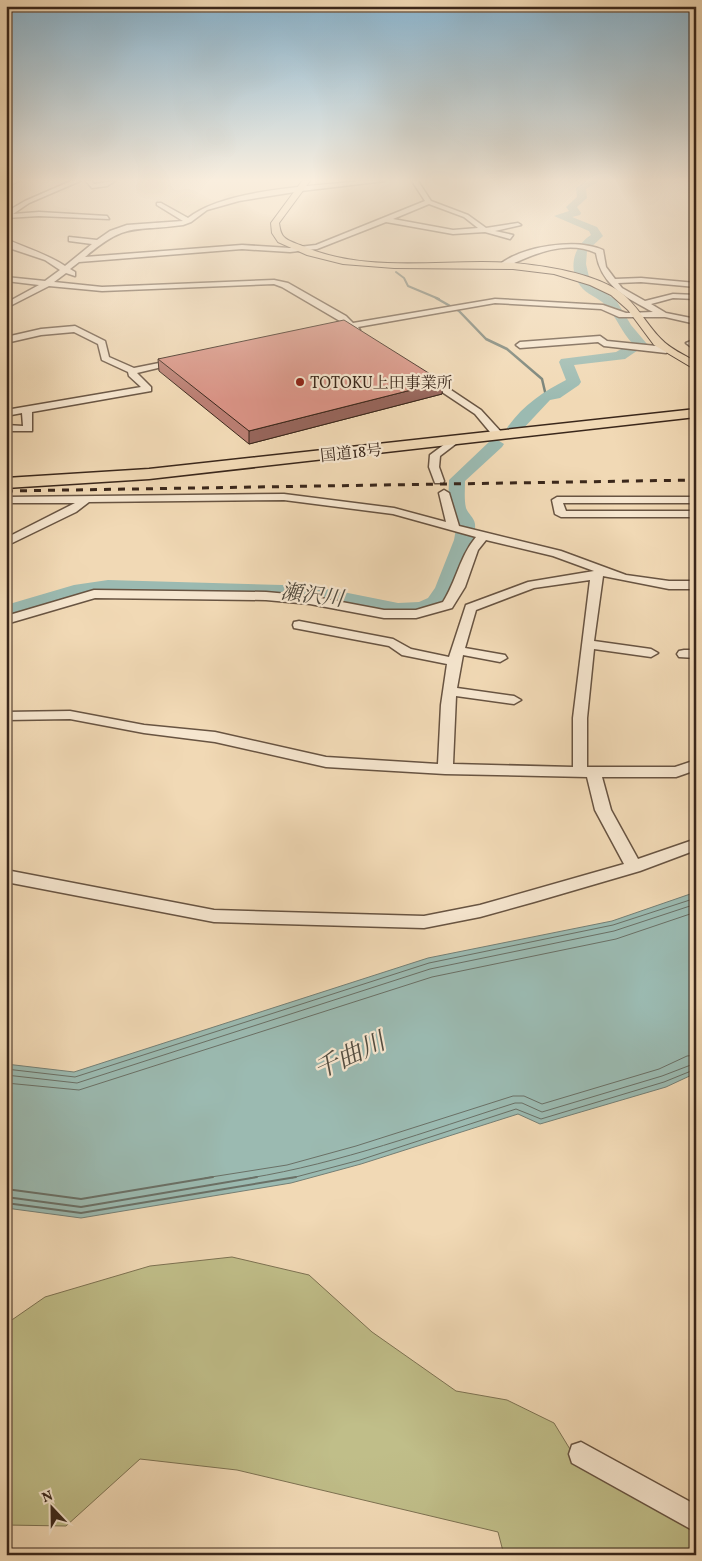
<svg xmlns="http://www.w3.org/2000/svg" width="702" height="1561" viewBox="0 0 702 1561" font-family="Vollkorn,'Noto Serif JP',serif">
<rect width="100%" height="100%" fill="#f1d9b5"/>
<filter id="stains"><feTurbulence type="fractalNoise" baseFrequency=".004" numOctaves="4"/><feColorMatrix values="0 0 0 0 .2 0 0 0 0 .09 0 0 0 0 .02 0 0 0 .5 -.17"/></filter>
<radialGradient id="worn" r=".72"><stop offset=".6" stop-color="#630" stop-opacity="0"/><stop offset="1" stop-color="#630" stop-opacity=".3"/></radialGradient>
<path fill="#c0be89" stroke="#7d7252" d="M 232,1257 L 309,1275 L 372,1332 L 456,1391 L 507,1400 L 554,1423 L 576,1459 L 696,1533 L 696,1555 L 504,1555 L 498,1532 L 237,1470 L 140,1459 L 66,1526 L 6,1525 L 6,1324 L 45,1297 L 150,1266 Z"/>
<path fill="#9bbab1" stroke="#747f75" d="M 696,892 L 696,1073 L 666,1087 L 540,1124 L 518,1114 L 361,1164 L 291,1183 L 81,1218 L 6,1208 L 6,1064 L 74,1072 L 428,958 L 612,921 Z"/>
<g fill="none" stroke-linecap="round" stroke-linejoin="round">
<path stroke="#6a7066" stroke-width="1" d="M 6,1069 L 75,1077 L 429,963 L 613,925 L 696,898
M 6,1075 L 77,1083 L 430,969 L 614,931 L 696,904
M 6,1083 L 79,1090 L 432,977 L 616,939 L 696,912
M 205,1178 L 287,1165 L 356,1146 L 513,1096 L 524,1096 L 542,1104 L 659,1069 L 687,1056 L 696,1055
M 250,1178 C 341,1163 427,1131 515,1103 L 522,1103 L 542,1112 L 662,1076 L 696,1063
M 292,1178 L 360,1160 L 516,1109 L 541,1119 L 664,1082 L 696,1069"/>
<path stroke="#6a7066" stroke-width="2" d="M 6,1189 L 81,1199 L 213,1177
M 6,1197 L 81,1207 L 257,1177
M 6,1203 L 81,1213 L 296,1177"/>
<path stroke="#747f75" stroke-width="2" d="M 396,272 L 404,278 L 408,286 L 439,299"/>
<path stroke="#747f75" stroke-width="2.5" d="M 436,298 L 459,311 L 486,339 L 507,349 L 542,379 L 546,396"/>
<path fill="#9bbab1" fill-rule="evenodd" d="M 586,181 L 599,181 L 586,189 L 587,198 L 577,207 L 581,213 L 580,215 L 572,217 L 597,227 L 603,236 L 587,251 L 586,264 L 589,277 L 592,284 L 616,300 L 631,325 L 647,344 L 625,359 L 574,365 L 581,382 L 579,385 L 560,398 L 550,400 L 521,431 L 509,431 L 507,428 C 523,405 543,392 566,380 L 559,362 L 561,359 L 616,352 L 632,343 C 622,332 617,319 608,308 C 602,299 590,296 583,289 C 567,272 572,247 591,235 L 589,231 L 554,216 L 569,211 L 566,207 L 577,197 L 576,188 Z
M 496,439 L 504,444 L 502,447 L 465,481 C 465,490 464,499 466,508 C 468,514 474,517 475,524 C 477,541 456,597 441,607 C 410,628 357,604 323,600 C 264,593 205,593 146,594 C 130,594 113,590 97,592 C 66,596 37,609 6,617 L 6,605 L 74,585 L 108,580 L 282,585 L 328,589 L 398,603 L 419,602 L 428,598 L 435,588 L 454,540 L 457,523 L 448,507 L 449,480 L 490,441 Z"/>
<defs>
<path id="minor" d="M 10,181 L 19,181 L 6,187 L 6,183 Z
M 71,181 L 80,181 L 29,203 L 13,214 L 39,212 L 107,216 L 109,219 L 39,216 L 6,218 L 6,212 L 25,201 Z
M 86,181 L 92,181 L 94,184 L 115,181 L 107,186 L 92,188 Z
M 361,181 L 385,181 L 301,191 L 239,201 L 207,210 L 191,222 L 183,225 C 133,232 128,221 85,257 L 242,245 L 290,248 L 316,245 L 425,201 L 412,181 L 418,181 L 431,201 L 468,215 L 486,228 L 518,223 L 521,225 L 495,231 L 513,235 L 510,239 L 485,232 L 453,234 L 386,222 L 317,249 L 290,252 L 242,249 L 79,262 L 70,269 L 75,272 L 75,276 L 66,273 L 54,282 L 102,287 L 274,280 L 288,283 L 346,316 L 353,323 L 495,299 L 603,305 L 626,313 L 653,312 C 627,298 601,286 596,253 C 567,239 533,254 506,267 L 499,265 C 522,246 576,238 603,250 L 606,267 L 615,279 L 641,278 L 696,283 L 696,287 L 641,282 L 618,283 L 622,288 L 645,301 L 673,294 L 696,295 L 696,299 L 673,298 L 651,304 L 666,313 L 696,319 L 696,324 L 665,317 L 619,317 L 601,309 L 495,303 L 358,327 L 360,330 L 356,333 L 350,329 L 333,332 L 329,329 L 330,327 L 345,324 L 282,287 L 274,284 L 102,291 L 49,286 L 6,308 L 6,303 L 39,285 L 6,281 L 6,277 L 45,281 L 60,270 L 45,260 L 9,248 L 6,245 L 6,239 C 26,248 47,254 65,266 L 92,244 L 69,241 L 69,237 L 97,240 L 110,231 L 127,225 L 183,221 L 157,205 L 157,203 L 161,203 L 188,218 C 224,189 315,186 361,181 ZM 429,204 L 464,217 L 478,228 L 453,230 L 393,219 Z
M 75,326 L 105,341 L 109,357 L 134,368 L 179,359 L 183,362 L 137,373 L 151,387 L 151,391 L 32,412 L 32,431 L 6,431 L 6,425 L 23,426 L 22,413 L 6,416 L 6,410 L 141,387 L 129,376 L 128,372 L 102,360 L 98,344 L 74,332 L 41,335 L 6,343 L 6,337 L 41,329 Z
M 600,336 L 607,341 L 666,347 L 670,350 L 666,353 L 604,346 L 598,342 L 520,348 L 516,345 L 520,342 Z
M 696,339 L 696,345 L 690,346 L 686,343 Z
M 424,376 L 430,376 L 481,410 L 503,434 L 503,438 L 495,438 L 475,414 L 424,380 Z
M 453,438 L 458,441 L 457,443 L 440,456 L 439,467 L 444,481 L 443,483 L 435,483 L 429,467 L 430,455 Z
M 444,490 L 449,493 L 459,526 L 561,551 L 626,575 L 669,581 L 696,581 L 696,589 L 669,589 L 603,576 L 594,641 L 651,649 L 658,653 L 651,657 L 594,649 L 587,718 L 587,767 L 675,767 L 696,760 L 696,770 L 676,777 L 602,777 L 611,810 L 638,859 L 696,839 L 696,850 L 640,871 L 534,902 L 480,917 L 424,928 L 214,922 L 6,882 L 6,870 L 214,910 L 424,916 L 480,905 L 624,864 L 595,810 L 587,777 L 445,774 L 326,767 L 215,742 L 144,733 L 70,719 L 6,720 L 6,712 L 70,711 L 144,725 L 215,732 L 326,757 L 438,764 L 441,705 L 447,664 L 402,655 L 389,646 L 294,628 L 293,625 L 294,622 L 299,621 L 393,639 L 411,649 L 449,657 L 466,605 L 528,582 L 594,571 L 553,556 L 486,540 L 478,550 L 465,587 L 452,608 L 416,618 L 384,618 L 310,604 L 266,600 L 95,598 L 6,624 L 6,616 L 94,590 L 266,592 L 310,596 L 384,610 L 416,610 L 443,602 C 456,582 460,556 476,537 L 393,514 L 284,500 L 89,502 L 76,512 L 6,546 L 6,538 L 75,503 L 6,503 L 6,497 L 284,494 L 394,508 L 446,522 L 439,493 ZM 590,580 L 573,718 L 573,767 L 453,764 L 456,696 L 514,704 L 521,700 L 514,696 L 457,688 L 463,655 L 500,662 L 507,658 L 505,655 L 465,648 L 476,610 L 534,588 Z
M 557,497 L 696,497 L 696,503 L 563,503 L 566,511 L 696,511 L 696,517 L 561,517 L 555,514 L 552,500 Z
M 684,650 L 696,650 L 696,658 L 679,657 L 677,654 L 679,651 Z
M 581,1442 L 696,1505 L 696,1532 L 572,1463 L 569,1454 L 572,1445 Z"/>
<path id="major" d="M 302,181 L 310,181 L 279,223 C 280,228 280,233 284,237 C 288,241 295,243 300,245 C 366,275 444,258 514,263 C 546,266 592,273 619,291 C 637,304 646,324 661,339 C 670,349 685,355 696,362 L 696,370 L 654,345 L 628,310 L 611,295 L 590,285 L 554,274 L 513,269 L 394,268 L 343,264 L 307,255 L 278,242 L 272,233 L 271,223 Z"/>
<path id="highway" d="M 696,409 L 696,417 L 149,479 L 6,488 L 6,478 L 149,469 Z"/>
</defs>
<use href="#minor" stroke="#685442" stroke-width="3"/>
<use href="#major" stroke="#3a271b" stroke-width="2"/>
<use href="#highway" stroke="#3a271b" stroke-width="3"/>
<use href="#minor" fill="#f6e6cf" fill-rule="evenodd"/>
<use href="#major" fill="#f1d9b5" fill-rule="evenodd"/>
<use href="#highway" fill="#f1d9b5" fill-rule="evenodd"/>
<path stroke="#3a271b" stroke-width="3" stroke-dasharray="7 7" stroke-linecap="butt" d="M 6,491 L 696,480"/>
</g>
<path fill="#ba7e72" stroke="#3a271b" d="M 158,359 L 443,382 L 442,394 L 249,444 L 159,371 Z"/>
<path fill="#97665c" stroke="#3a271b" d="M 443,382 L 442,394 L 249,444 L 249,431 Z"/>
<path fill="#d89284" stroke="#3a271b" d="M 344,320 L 443,382 L 249,431 L 158,359 Z"/>
<linearGradient id="sky" x2="0" y2="1"><stop stop-color="#89b6d2"/><stop offset="0.45" stop-color="#f9eede"/><stop offset="1" stop-color="#f9eede" stop-opacity="0"/></linearGradient>
<rect width="702" height="400" fill="url(#sky)"/>
<circle fill="#8f2418" stroke="#f6e6cf" stroke-width="2" cx="300" cy="382" r="5"/>
<g text-anchor="middle" stroke-width="4.5" stroke-linejoin="round" paint-order="stroke">
<g font-size="16" fill="#3a271b" stroke="#f6e6cf" text-anchor="start">
<text x="310" y="388">TOTOKU上田事業所</text>
</g>
<g font-size="16" fill="#3a271b" stroke="#f6e6cf">
<text transform="translate(351 452) rotate(-6)" y="6">国道18号</text>
</g>
<g font-size="21" font-style="italic" fill="#524c40" stroke="#f6e6cf">
<text transform="translate(312 595) rotate(7)" y="7">瀬沢川</text>
</g>
<g font-size="25" font-style="italic" fill="#524c40" stroke="#f6e6cf">
<text transform="translate(349 1055) rotate(-25)" y="9">千曲川</text>
</g>
</g>
<rect width="702" height="1561" fill="none" stroke="#f1d9b5" stroke-width="25"/>
<rect x="8" y="8" width="687" height="1546" fill="none" stroke="#3a271b" stroke-width="2.5"/>
<rect x="12" y="12" width="677" height="1536" fill="none" stroke="#3a271b"/>
<g transform="translate(52 1508) rotate(338)" stroke="#f6e6cf" stroke-width="4" paint-order="stroke">
<path d="M0-4L9 19L0 12L-9 19Z" fill="#3a271b"/>
<text y="-8" font-size="14" font-weight="bold" text-anchor="middle" fill="#3a271b">N</text>
</g>
<rect width="100%" height="100%" filter="url(#stains)"/>
<rect width="100%" height="100%" fill="url(#worn)"/>
</svg>
